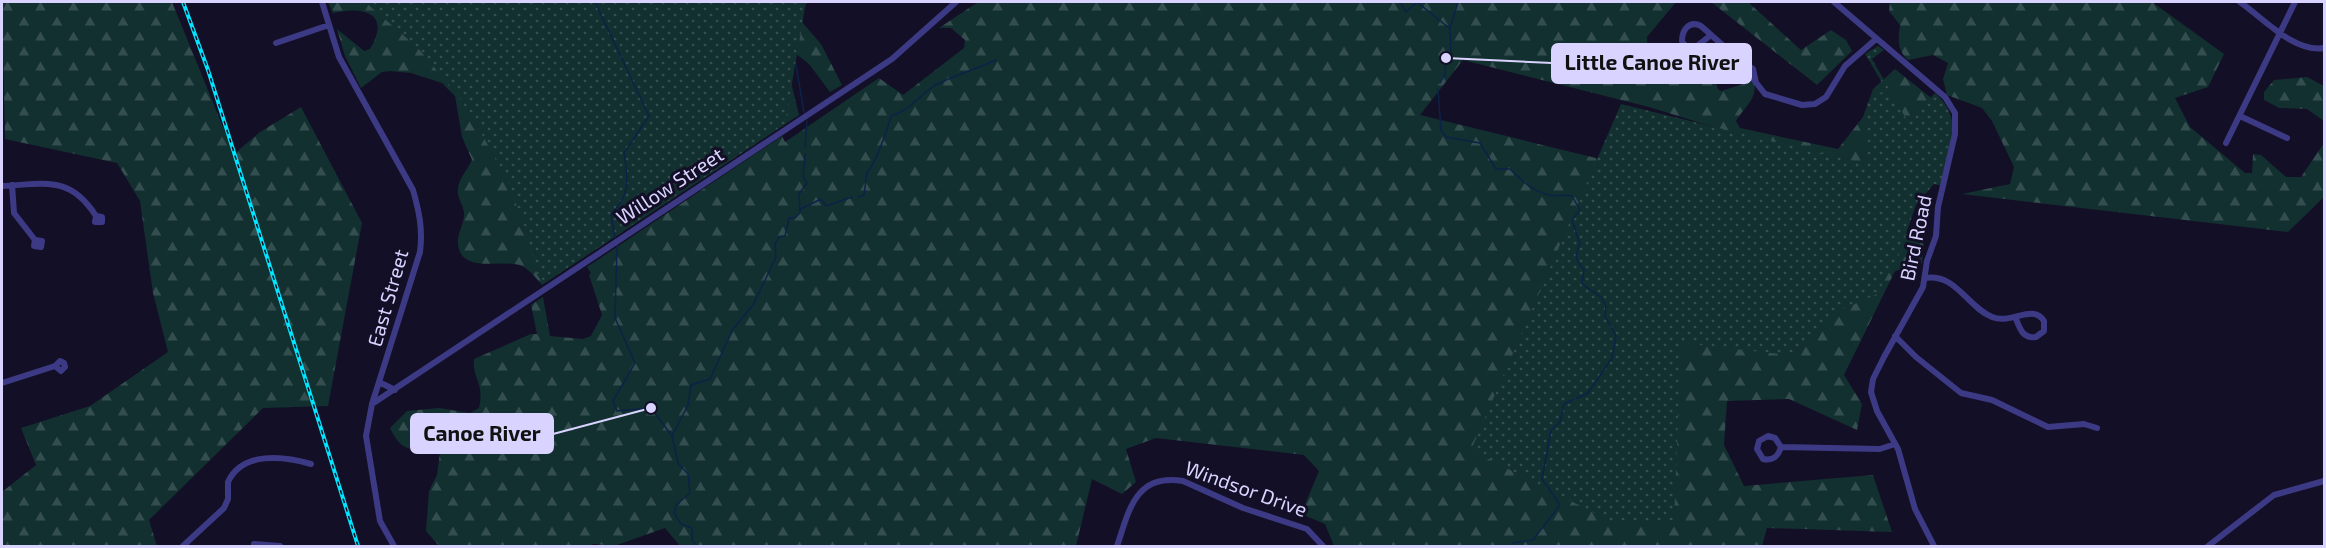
<svg xmlns="http://www.w3.org/2000/svg" width="2326" height="548" viewBox="0 0 2326 548" font-family="'Exo 2',sans-serif">
<defs>
<pattern id="forest-firs" width="22" height="20" patternUnits="userSpaceOnUse" patternTransform="scale(1.5)"><rect width="22" height="20" fill="#12302f"/><path d="M5 1l3.5 6h-7zM16 11l3.5 6h-7z" fill="#344d4e"/></pattern>
<pattern id="park-dots" width="8" height="8" patternUnits="userSpaceOnUse" patternTransform="scale(1.5)"><rect width="8" height="8" fill="#12302f"/><path d="M2 2h.1M6 6h.1" fill="none" stroke="#344d4e" stroke-width="1.8" stroke-linecap="round"/></pattern>
</defs>
<rect width="100%" height="100%" fill="#130f26"/>
<path fill="url(#forest-firs)" d="M 2,2 L 172,2 L 234,154 L 260,132 L 301,107 L 362,223 L 328,406 L 263,408 L 149,520 L 157,546 L 2,546 L 2,492 L 36,465 L 21,428 L 90,406 L 168,352 L 153,293 L 140,201 L 117,163 L 5,139 Z
M 328,2 L 809,2 L 805,5 L 801,21 L 821,44 L 842,85 L 830,92 L 809,64 L 796,54 L 787,66 L 799,115 L 542,285 C 536,278 530,270 522,266 C 502,258 461,275 458,244 C 457,234 463,226 464,216 C 465,208 459,201 458,194 C 456,181 467,171 472,160 L 462,137 L 455,96 L 442,83 L 411,73 L 390,71 L 382,72 L 361,88 L 345,56 L 337,29 L 364,51 L 370,49 C 392,12 362,6 333,13 Z
M 978,2 L 1676,2 L 1647,37 L 1648,58 L 1663,73 L 1672,74 L 1697,64 L 1713,73 L 1718,89 L 1721,91 L 1750,82 L 1754,83 C 1758,98 1743,109 1736,121 L 1740,128 L 1838,149 L 1863,117 L 1873,89 L 1895,69 L 1945,109 L 1937,181 L 1733,133 L 1649,107 L 1463,60 L 1420,115 L 1924,238 L 1922,263 L 1895,271 L 1844,375 L 1862,404 L 1857,430 L 1789,399 L 1727,401 L 1724,445 L 1744,486 L 1873,475 L 1892,532 L 1767,528 L 1762,546 L 1334,546 L 1325,524 L 1301,514 L 1319,471 L 1304,455 L 1156,438 L 1126,449 L 1136,482 L 1122,494 L 1092,479 L 1076,546 L 680,546 L 665,528 L 614,546 L 594,544 L 586,546 L 439,546 L 426,531 L 429,491 L 437,475 L 440,452 C 413,449 402,454 390,428 L 407,411 L 439,408 L 470,413 L 479,408 C 485,383 472,379 474,359 L 531,334 L 537,334 L 531,305 L 543,297 L 550,336 L 583,339 L 591,336 L 602,315 L 589,275 L 591,273 L 587,267 L 782,136 L 785,142 L 879,78 L 903,95 L 964,48 L 965,40 L 951,28 L 939,28 Z
M 1711,2 L 1748,2 L 1801,50 L 1831,30 L 1846,40 L 1852,51 L 1817,85 Z
M 1890,2 L 2152,2 L 2224,54 L 2208,87 L 2175,98 L 2190,127 L 2245,173 L 2252,173 L 2253,154 L 2261,155 L 2286,177 L 2301,177 L 2324,143 L 2324,197 L 2288,232 L 1962,194 L 2010,184 L 2014,167 L 1992,121 L 1982,108 L 1947,95 L 1943,79 L 1948,63 L 1933,55 L 1908,60 C 1897,50 1898,40 1900,25 L 1889,11 Z
M 2307,77 L 2324,86 L 2324,121 L 2307,109 L 2279,108 L 2264,100 L 2264,92 L 2274,80 Z"/>
<path fill="url(#park-dots)" d="M 365,2 L 806,2 L 785,124 L 546,282 L 537,275 L 526,231 L 507,180 L 474,120 L 456,93 L 417,47 Z
M 1878,46 L 1884,50 L 1872,59 L 1908,122 L 1935,93 C 1966,120 1949,151 1942,186 L 1934,184 L 1916,205 L 1898,257 L 1877,294 L 1841,310 L 1789,355 L 1681,343 L 1674,522 L 1612,522 L 1471,450 L 1621,104 L 1866,164 L 1867,103 L 1886,89 L 1865,54 Z"/>
<g fill="none" stroke-linecap="round" stroke-linejoin="round">
<path stroke="#0c2248" stroke-width="1.5" d="M 595,2 L 649,116 L 624,153 C 628,179 631,195 611,214 L 615,238
M 1400,2 L 1406,12 L 1417,2 L 1449,28
M 796,65 L 804,112
M 1440,83 L 1445,74 L 1446,58 L 1451,54 L 1450,28 L 1458,2
M 1438,89 L 1441,130 L 1446,137 L 1480,143 L 1496,169 L 1510,169 C 1522,181 1532,191 1549,195 C 1556,197 1564,194 1572,196 L 1580,210 L 1572,220 L 1580,244 C 1574,256 1575,260 1584,270 L 1582,284 L 1601,297 L 1606,306 L 1605,316 L 1616,336 L 1612,358 L 1588,393 L 1564,404 L 1560,422 L 1551,430 L 1542,479 L 1560,505 L 1533,540 L 1512,543 L 1512,546
M 805,147 L 807,121
M 858,197 L 864,195 L 867,172 C 875,166 888,127 891,116 C 909,111 919,96 934,86 C 948,77 978,69 996,60
M 801,209 L 821,199 L 826,206 L 852,197
M 617,245 L 615,318 L 635,363 L 613,401 L 617,411 L 651,408 L 672,436 L 678,463 L 688,474 L 690,493 L 676,505 L 674,513 L 681,524 L 692,528 L 692,540 L 697,546
M 672,436 L 688,405 L 691,385 L 710,379 L 733,329 L 753,305 L 767,276 L 776,257 L 775,244 L 779,237 L 785,236 L 789,218 L 795,218 L 800,213 L 799,194 L 807,183 L 803,177 L 805,154"/>
<path stroke="#3d3a85" stroke-width="6" d="M 322,2 L 339,57 L 413,190 C 419,211 423,229 420,252 L 372,404 L 366,436 L 380,521 L 394,546
M 1834,2 L 1945,97 L 1955,113 L 1955,134 L 1938,207 L 1936,236 L 1927,261 L 1923,287 L 1884,357 L 1873,379 L 1871,392 L 1877,411 L 1898,449 L 1915,509 L 1934,546
M 2240,2 C 2263,18 2294,53 2324,48
M 1711,35 L 1693,49 L 1686,47 L 1682,41 C 1682,30 1689,20 1701,26 L 1736,57 L 1765,94 L 1802,105 L 1815,104 L 1826,97 L 1845,66 L 1876,39
M 276,43 L 329,25
M 1739,59 L 1753,69 L 1756,83
M 2240,116 L 2287,138
M 2226,143 L 2295,2
M 12,185 L 14,213 L 35,240 L 42,241 L 41,247 L 34,246 L 35,240
M 2,186 C 45,184 70,175 96,216 L 95,222 L 102,222 L 102,217 L 96,216
M 1925,278 C 1956,273 1967,307 1992,317 C 2011,325 2033,303 2044,321 L 2044,331 L 2036,337 C 2023,339 2020,329 2016,319
M 1895,336 L 1916,357 L 1961,393 L 1992,400 L 2048,427 L 2084,424 L 2097,428
M 379,382 L 395,390
M 2,383 L 55,366 L 60,361 L 64,363 L 65,367 L 61,371 L 55,366
M 372,404 L 892,59 L 956,2
M 1781,447 L 1775,438 L 1768,436 L 1759,441 L 1757,449 L 1763,459 C 1773,461 1778,457 1781,447 L 1880,449 L 1895,444
M 254,544 L 280,546
M 183,546 L 224,508 L 228,499 L 228,482 C 242,451 284,456 311,464
M 1117,546 C 1129,511 1135,473 1183,481 L 1243,508 L 1307,529 L 1323,546
M 2208,546 L 2274,495 L 2324,481"/>
<defs>
<path id="rail" d="M 183,2 L 208,70 L 358,546"/>
</defs>
<use href="#rail" stroke="#00e5ff" stroke-width="4"/>
<use href="#rail" stroke="#130f26" stroke-width="1.5" stroke-dasharray="4.5" stroke-linecap="butt"/>
</g>
<g text-anchor="middle" stroke-width="6" stroke-linejoin="round" paint-order="stroke">
<g font-size="20" fill="#d9d4ff" stroke="#130f26">
<text transform="translate(670 186) rotate(-33)" y="7">Willow Street</text>
<text transform="translate(1916 238) rotate(-78)" y="7">Bird Road</text>
<text transform="translate(388 298) rotate(-74)" y="7">East Street</text>
<text transform="translate(1246 489) rotate(20)" y="7">Windsor Drive</text>
</g>
</g>
<path fill="none" stroke="#d9d4ff" stroke-width="2" d="M1446 58L1552 63M651 408L553 434"/>
<g fill="#d9d4ff" stroke="#130f26" stroke-width="2">
<circle cx="1446" cy="58" r="6"/>
<circle cx="651" cy="408" r="6"/>
</g>
<g fill="#d9d4ff" stroke="#d9d4ff" stroke-width="2">
<rect x="1552" y="44" width="199" height="39" rx="6"/>
<rect x="411" y="414" width="142" height="39" rx="6"/>
</g>
<g font-size="21" text-anchor="middle" font-weight="bold" fill="#111">
<text x="1652" y="70">Little Canoe River</text>
<text x="482" y="441">Canoe River</text>
</g>
<rect width="2326" height="548" fill="none" stroke="#d9d4ff" stroke-width="6"/>
</svg>
